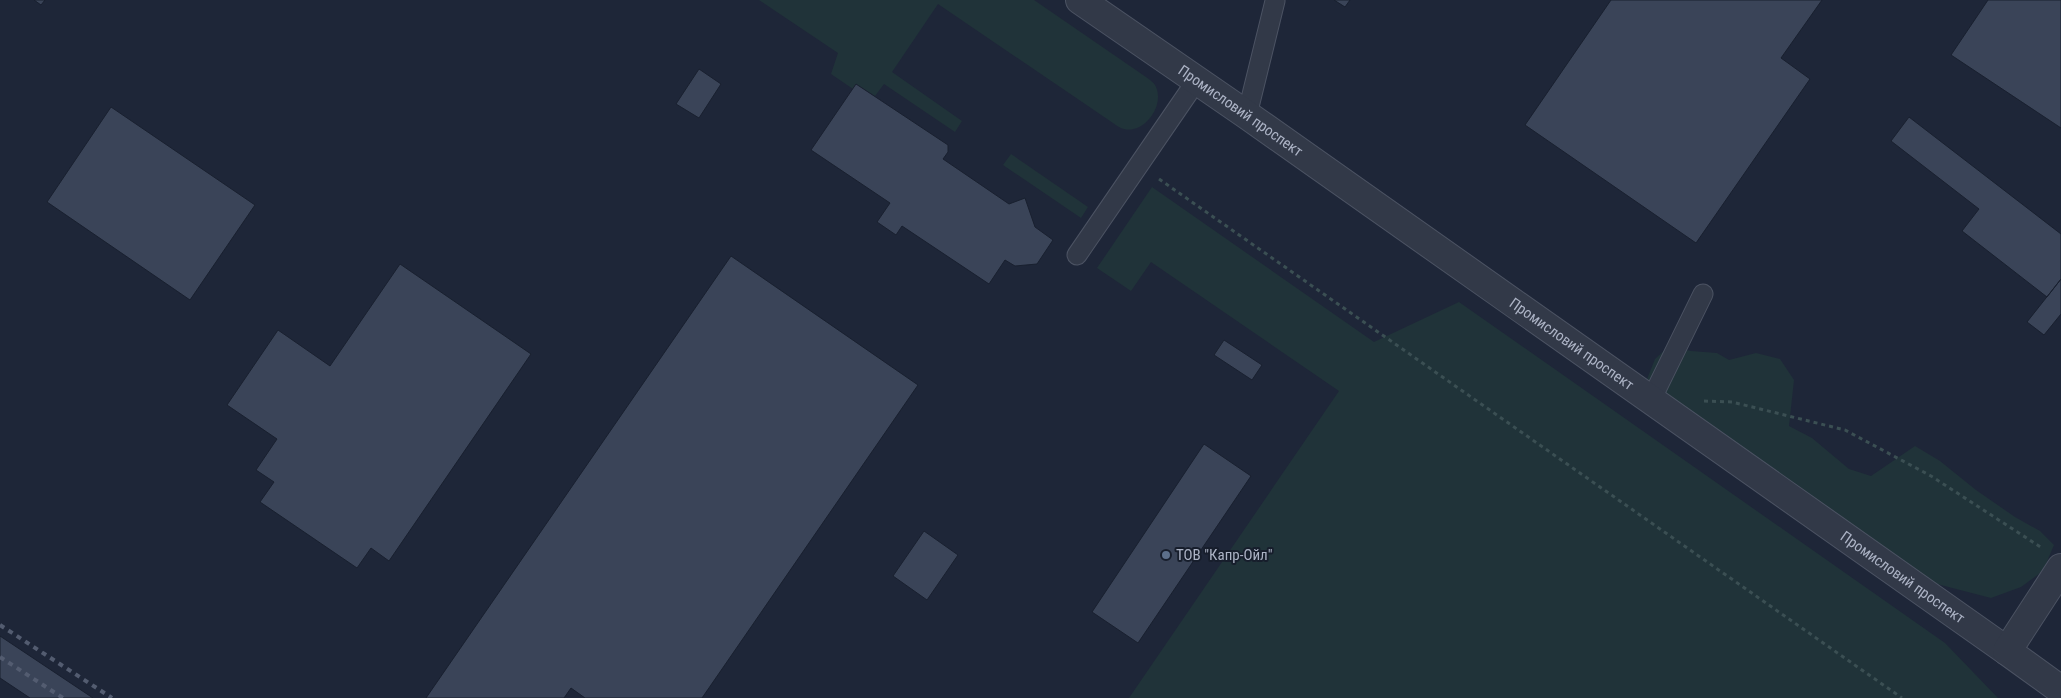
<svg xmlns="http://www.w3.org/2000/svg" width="2061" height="698" viewBox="0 0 2061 698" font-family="'Roboto Condensed',sans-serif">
<rect width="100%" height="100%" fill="#1e2638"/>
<path fill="#203339" d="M 759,0 L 1034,0 L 1146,77 C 1149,79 1153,82 1155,85 C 1166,104 1145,134 1124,129 C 1120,128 1116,125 1113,123 L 938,4 L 892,72 L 962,121 L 955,132 L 884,84 L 875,96 L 856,84 L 853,89 L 831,74 L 838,53 Z
M 1011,154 L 1088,207 L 1081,218 L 1003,165 Z
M 1152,187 L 1374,342 L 1459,302 L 1945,643 L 1998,698 L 1129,698 L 1339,391 L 1151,262 L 1131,291 L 1097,268 Z
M 1669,346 L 1691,351 L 1717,353 L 1729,360 L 1756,353 L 1780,359 L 1794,380 L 1789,426 L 1812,438 L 1849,469 L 1871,476 L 1915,446 L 1940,461 L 1976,490 L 2015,517 L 2040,531 L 2054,545 L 2043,571 L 2021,587 L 1991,598 L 1937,584 L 1866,538 L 1681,409 L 1647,379 L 1655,359 Z"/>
<path fill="#3a4458" stroke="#19202f" d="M 34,0 L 45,0 L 41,5 Z
M 1334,0 L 1350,0 L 1345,7 Z
M 1611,0 L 1822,0 L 1781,58 L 1810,79 L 1696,243 L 1525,125 Z
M 1988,0 L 2061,0 L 2061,128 L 1951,55 Z
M 699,69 L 721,84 L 699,118 L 676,104 Z
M 856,84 L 948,145 L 948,152 L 943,159 L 1009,204 L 1025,198 L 1035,227 L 1053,240 L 1037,264 L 1015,266 L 1005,260 L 989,284 L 902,226 L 896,235 L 877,222 L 890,203 L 811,150 Z
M 111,107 L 255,205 L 190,300 L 47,202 Z
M 1909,117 L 2061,234 L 2061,279 L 2047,297 L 1962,231 L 1979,209 L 1891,141 Z
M 731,256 L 918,385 L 702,698 L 585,698 L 571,688 L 564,698 L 426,698 Z
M 400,264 L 531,354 L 389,561 L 371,548 L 357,568 L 260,502 L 274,482 L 256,470 L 277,439 L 227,405 L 278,330 L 330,366 Z
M 2061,279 L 2061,314 L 2044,335 L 2027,322 Z
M 1224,340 L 1262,365 L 1252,380 L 1214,355 Z
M 1204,444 L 1251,476 L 1138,643 L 1092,612 Z
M 924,531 L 958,555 L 927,600 L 893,576 Z
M 0,636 L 93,698 L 30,698 L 0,678 Z"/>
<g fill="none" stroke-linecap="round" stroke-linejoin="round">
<defs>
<path id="service" d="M 1247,115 L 1275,1
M 1077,255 L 1197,80
M 1651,400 L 1703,294"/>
<g id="minor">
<path id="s1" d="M 1080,0 L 1247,115 L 2007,651"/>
</g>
<path id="tertiary" d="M 2061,568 L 2007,651 L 2061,690"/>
</defs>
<use href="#service" stroke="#4c5363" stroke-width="21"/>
<use href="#minor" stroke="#4c5363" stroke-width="30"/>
<use href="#tertiary" stroke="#4c5363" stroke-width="30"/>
<path stroke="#3b4f53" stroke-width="3" stroke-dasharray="4 4" stroke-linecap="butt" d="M 1159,179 L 1902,698
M 1704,401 L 1732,402 L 1845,430 L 1931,476 L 2042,548"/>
<use href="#service" stroke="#323948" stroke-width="19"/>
<use href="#minor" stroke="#323948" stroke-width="28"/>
<use href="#tertiary" stroke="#323948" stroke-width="28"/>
<path stroke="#535c70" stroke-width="4" stroke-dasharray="5 5" stroke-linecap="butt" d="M 0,625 L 112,698
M 0,657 L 63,698"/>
</g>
<circle fill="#5c6f8a" stroke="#171e2c" stroke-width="2" cx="1166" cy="555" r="5"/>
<g text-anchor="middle" stroke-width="4" stroke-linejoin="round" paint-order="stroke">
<g font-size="15" fill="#acb3c5" stroke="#171e2c">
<text dy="5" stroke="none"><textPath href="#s1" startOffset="195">Промисловий проспект</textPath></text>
<text dy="5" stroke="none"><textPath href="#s1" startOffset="600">Промисловий проспект</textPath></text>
<text dy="5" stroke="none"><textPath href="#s1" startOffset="1005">Промисловий проспект</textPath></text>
</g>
<g font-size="15" fill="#acb3c5" stroke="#171e2c" text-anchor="start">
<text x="1176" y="560">ТОВ "Капр-Ойл"</text>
</g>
</g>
</svg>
